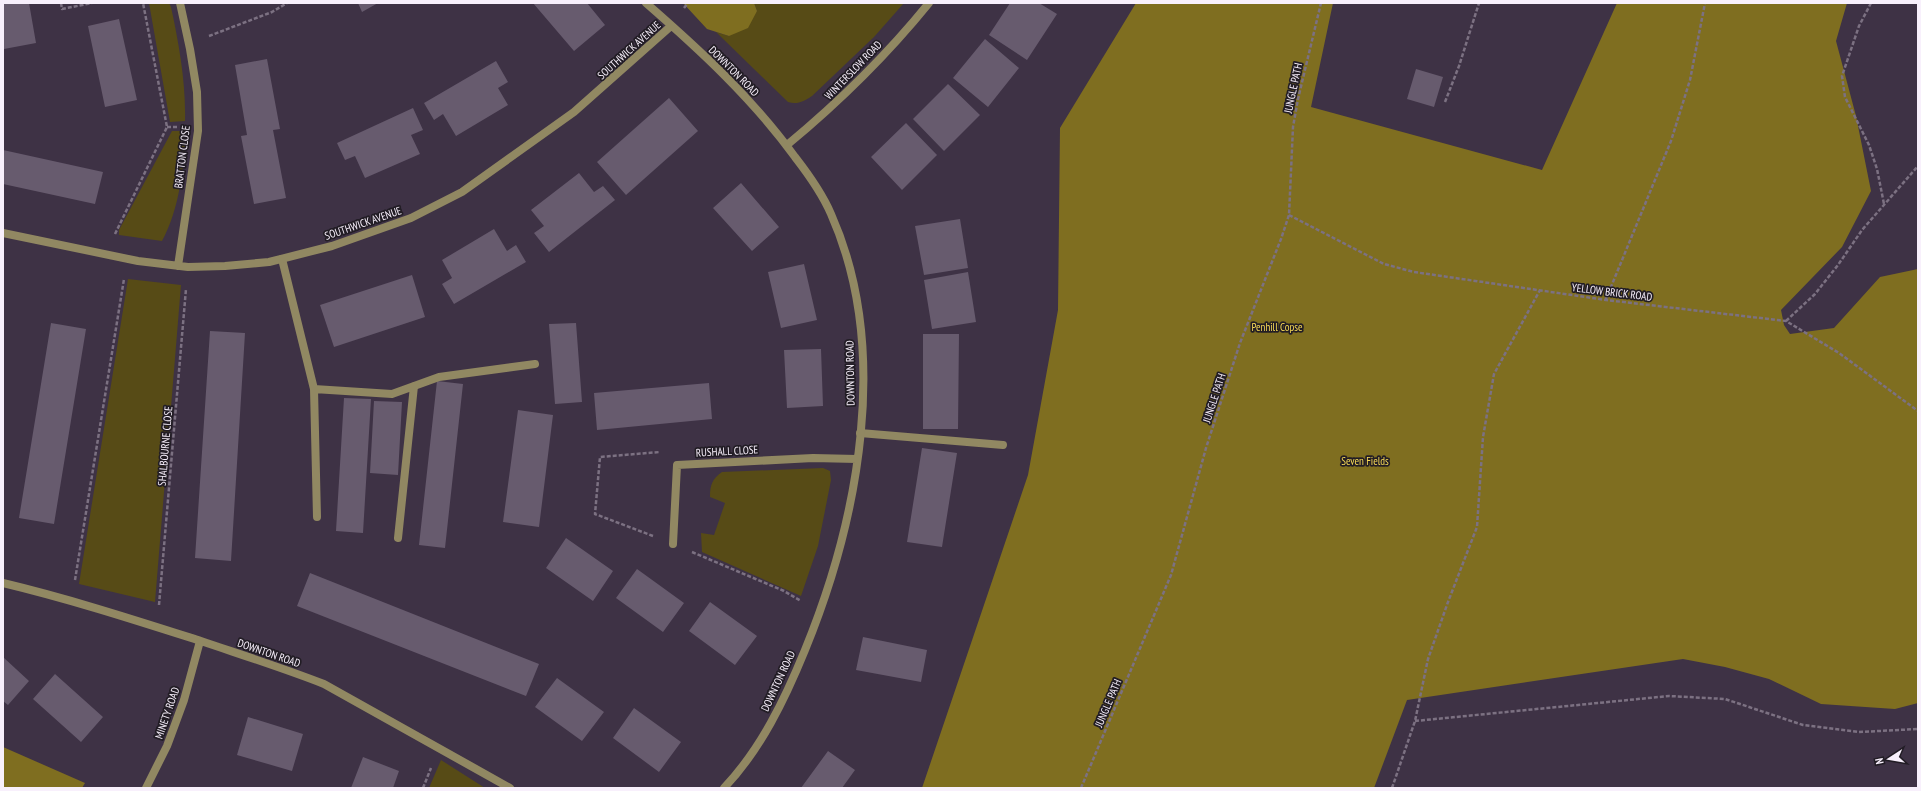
<svg xmlns="http://www.w3.org/2000/svg" width="1921" height="791" viewBox="0 0 1921 791" font-family="'PT Sans Narrow',sans-serif">
<rect width="100%" height="100%" fill="#3e3245"/>
<path fill="#574b16" d="M 149,3 L 169,3 L 171,7 C 179,44 186,83 185,121 L 170,122 Z
M 754,3 L 904,3 L 874,37 L 812,96 C 804,101 798,105 788,102 L 716,32 L 729,36 L 757,11 Z
M 172,131 L 187,131 C 183,168 180,208 162,241 L 119,235 L 119,230 Z
M 128,279 L 181,285 L 155,602 L 79,584 Z
M 823,468 L 830,471 L 831,480 L 818,546 L 801,596 L 702,552 L 701,533 L 714,535 L 725,503 L 710,497 C 710,485 712,479 722,472 Z
M 441,760 L 485,788 L 429,788 Z"/>
<path fill="#7f6e20" d="M 683,3 L 754,3 L 757,11 L 748,28 L 729,36 L 707,29 Z
M 1136,3 L 1333,3 L 1311,107 L 1542,170 L 1617,3 L 1847,3 L 1836,41 L 1856,116 L 1871,191 L 1842,247 L 1781,310 L 1784,325 L 1790,334 L 1834,328 L 1880,277 L 1918,269 L 1918,703 L 1895,709 L 1821,704 L 1769,679 L 1725,667 L 1683,659 L 1407,700 L 1374,788 L 922,788 L 1028,475 L 1058,310 L 1060,128 Z
M 3,747 L 85,783 L 82,788 L 3,788 Z"/>
<path fill="#675b6e" d="M 3,3 L 29,3 L 36,43 L 4,49 Z
M 358,3 L 378,3 L 362,12 Z
M 533,3 L 587,3 L 605,25 L 574,51 Z
M 1010,3 L 1039,3 L 1057,14 L 1027,60 L 989,35 Z
M 119,19 L 137,100 L 105,107 L 88,26 Z
M 985,39 L 1019,68 L 988,107 L 953,78 Z
M 267,59 L 280,129 L 273,130 L 286,198 L 254,204 L 241,136 L 247,135 L 235,65 Z
M 496,61 L 508,82 L 498,88 L 508,105 L 456,136 L 443,114 L 434,120 L 424,103 Z
M 1416,69 L 1443,77 L 1434,107 L 1407,99 Z
M 948,84 L 980,115 L 944,151 L 913,119 Z
M 669,98 L 698,131 L 626,195 L 597,162 Z
M 413,108 L 423,130 L 411,135 L 420,154 L 365,178 L 355,156 L 345,160 L 337,143 Z
M 906,123 L 937,155 L 902,190 L 871,157 Z
M 3,150 L 103,172 L 95,204 L 3,184 Z
M 579,173 L 594,192 L 603,186 L 615,200 L 549,252 L 534,233 L 544,226 L 531,210 Z
M 741,183 L 779,227 L 752,251 L 713,208 Z
M 960,219 L 968,268 L 924,275 L 915,226 Z
M 494,229 L 507,251 L 516,245 L 526,262 L 454,304 L 442,284 L 452,278 L 442,260 Z
M 804,264 L 817,320 L 781,328 L 768,272 Z
M 968,272 L 976,322 L 932,329 L 924,280 Z
M 412,275 L 425,317 L 334,347 L 320,305 Z
M 51,323 L 86,329 L 54,524 L 19,518 Z
M 576,323 L 582,402 L 555,404 L 549,324 Z
M 210,331 L 245,333 L 231,561 L 195,558 Z
M 923,334 L 959,334 L 958,429 L 923,429 Z
M 821,349 L 823,406 L 787,408 L 784,350 Z
M 437,381 L 463,384 L 445,548 L 419,545 Z
M 709,383 L 712,419 L 597,430 L 594,393 Z
M 344,398 L 371,399 L 363,533 L 336,531 Z
M 374,401 L 402,402 L 398,475 L 370,473 Z
M 518,410 L 553,415 L 539,527 L 503,522 Z
M 922,448 L 957,453 L 942,547 L 907,542 Z
M 566,538 L 613,571 L 593,601 L 546,568 Z
M 637,569 L 684,603 L 663,632 L 616,598 Z
M 310,573 L 539,664 L 526,696 L 297,606 Z
M 710,602 L 757,636 L 735,665 L 689,631 Z
M 863,637 L 927,650 L 921,682 L 856,670 Z
M 3,657 L 29,681 L 8,705 L 3,701 Z
M 55,674 L 103,717 L 81,742 L 33,699 Z
M 557,678 L 604,712 L 582,741 L 535,707 Z
M 634,708 L 681,742 L 659,772 L 613,738 Z
M 248,717 L 303,734 L 292,771 L 237,755 Z
M 828,751 L 855,770 L 842,788 L 801,788 Z
M 363,757 L 399,771 L 393,788 L 351,788 Z"/>
<g fill="none" stroke-linecap="round" stroke-linejoin="round">
<path stroke="#7c7182" stroke-width="2.5" stroke-dasharray="4 2" stroke-linecap="butt" d="M 61,3 L 62,9 L 92,3
M 1871,3 L 1859,26 L 1842,76 L 1845,97 L 1869,145 L 1877,169 L 1884,204
M 684,8 L 688,3
M 209,36 L 272,12 L 287,3
M 1445,102 L 1459,66 L 1479,3
M 167,127 L 177,127
M 1289,215 L 1384,264 L 1414,272 L 1606,300 L 1786,321 L 1839,353 L 1918,411
M 115,234 L 167,127 L 143,3
M 1606,299 L 1671,141 L 1690,80 L 1705,3
M 1786,321 L 1815,294 L 1838,265 L 1862,230 L 1918,166
M 653,536 L 595,514 L 600,457 L 660,452
M 692,552 L 784,591 L 801,601
M 75,580 L 124,279
M 159,605 L 186,289
M 1415,721 L 1669,696 L 1725,699 L 1803,725 L 1859,732 L 1918,729
M 423,788 L 431,768
M 1081,788 L 1171,575 L 1206,448 L 1240,343 L 1281,239 L 1289,215 L 1293,127 L 1298,99 L 1321,3
M 1392,788 L 1415,721 L 1428,659 L 1448,602 L 1477,527 L 1483,437 L 1494,374 L 1540,290"/>
<path stroke="#918862" stroke-width="8" d="M 282,259 L 314,389 L 317,517
M 314,389 L 392,394 L 439,377 L 535,364
M 860,433 L 1003,445
M 398,538 L 414,386"/>
<path stroke="#918862" stroke-width="8" d="M 646,3 C 700,50 753,99 795,157 C 809,175 822,193 831,214 C 891,349 859,518 805,650 C 785,699 761,749 724,788
M 787,145 C 839,102 886,56 929,3
M 3,233 L 138,261 L 188,267 L 225,266 L 269,262 L 332,246 L 411,218 L 462,192 L 574,112 L 671,26
M 178,266 L 198,131 L 197,92 L 190,49 L 180,3
M 673,544 L 677,465 L 813,458 L 857,459
M 3,583 C 70,599 135,620 201,641 C 242,655 283,668 324,684 L 510,788
M 146,788 L 167,746 L 184,700 L 200,641"/>
</g>
<g text-anchor="middle" stroke-width="3.5" stroke-linejoin="round" paint-order="stroke">
<g font-size="11" fill="#f8f0fc" stroke="#221d25">
<text transform="translate(629 50) rotate(-42)" y="4">SOUTHWICK AVENUE</text>
<text transform="translate(853 70) rotate(-46)" y="4">WINTERSLOW ROAD</text>
<text transform="translate(734 71) rotate(45)" y="4">DOWNTON ROAD</text>
<text transform="translate(1293 88) rotate(-78)" y="4">JUNGLE PATH</text>
<text transform="translate(182 157) rotate(-83)" y="4">BRATTON CLOSE</text>
<text transform="translate(363 223) rotate(-19)" y="4">SOUTHWICK AVENUE</text>
<text transform="translate(1612 292) rotate(7)" y="4">YELLOW BRICK ROAD</text>
<text transform="translate(850 373) rotate(-91)" y="4">DOWNTON ROAD</text>
<text transform="translate(1214 398) rotate(-72)" y="4">JUNGLE PATH</text>
<text transform="translate(165 446) rotate(-85)" y="4">SHALBOURNE CLOSE</text>
<text transform="translate(727 451) rotate(-3)" y="4">RUSHALL CLOSE</text>
<text transform="translate(269 653) rotate(19)" y="4">DOWNTON ROAD</text>
<text transform="translate(778 681) rotate(-65)" y="4">DOWNTON ROAD</text>
<text transform="translate(1108 703) rotate(-67)" y="4">JUNGLE PATH</text>
<text transform="translate(167 713) rotate(-71)" y="4">MINETY ROAD</text>
</g>
<g font-size="11" fill="#f8da55" stroke="#221d25">
<text x="1277" y="331">Penhill Copse</text>
<text x="1365" y="465">Seven Fields</text>
</g>
</g>
<rect width="1921" height="791" fill="none" stroke="#f8f0fc" stroke-width="8"/>
<g transform="translate(1889 759) rotate(258)" stroke="#221d25" stroke-width="3" paint-order="stroke">
<path d="M0-3L7 15L0 10L-7 15Z" fill="#f8f0fc"/>
<text y="-6" font-size="11" font-weight="bold" text-anchor="middle" fill="#f8f0fc">N</text>
</g>
</svg>
